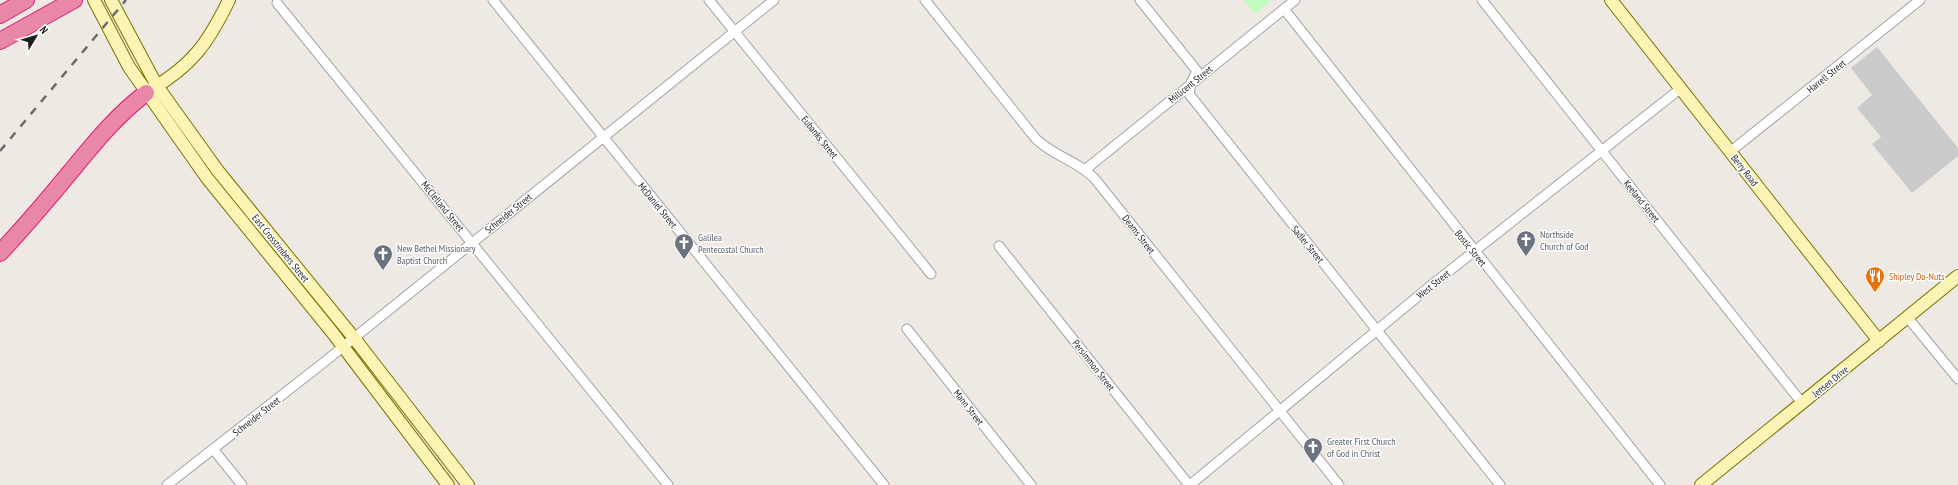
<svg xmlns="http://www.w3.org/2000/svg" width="1958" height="485" viewBox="0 0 1958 485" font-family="'PT Sans Narrow',sans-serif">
<rect width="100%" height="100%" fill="#efe9e3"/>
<path fill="#cbcbcb" d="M 1877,47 L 1958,148 L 1958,156 L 1912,193 L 1872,144 L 1881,137 L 1857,108 L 1872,95 L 1851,68 Z"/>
<path fill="#c2fbbe" d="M 1244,0 L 1272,0 L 1255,14 Z"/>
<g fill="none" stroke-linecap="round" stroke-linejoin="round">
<defs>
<path id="street" d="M 493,0 L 884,485
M 709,0 L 931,274
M 925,0 L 1036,139 C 1055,157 1078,161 1095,179 L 1339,485
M 1140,0 L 1197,71 L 1191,83 L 1189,94 L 1500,485
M 1482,0 L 1802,403
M 277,3 L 668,485
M 1284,9 L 1660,485
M 1731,151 L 1920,0
M 1086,169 L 1295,0
M 999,246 L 1189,485
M 1908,318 L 1958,379
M 907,329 L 1031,485
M 213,449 L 242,485
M 167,485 L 323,363 L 774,0
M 1190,485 L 1434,283 L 1680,89"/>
<path id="secondary" d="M 94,0 L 129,67 L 207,178 L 332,332 L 448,485
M 111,0 L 157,86 L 218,171 L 354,338 L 468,485
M 1611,0 L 1879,341
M 150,90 C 192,66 208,43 229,0
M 1701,485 L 1958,276"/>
<path id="highway" d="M 0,15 L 26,0
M 0,41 L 74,0
M 0,253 C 25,226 49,198 72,170 C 95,142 117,115 146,93"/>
</defs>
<use href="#street" stroke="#a4a4a4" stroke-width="11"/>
<use href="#secondary" stroke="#787301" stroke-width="14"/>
<use href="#highway" stroke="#df1e7d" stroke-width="18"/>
<use href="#street" stroke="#fff" stroke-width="9"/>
<use href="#secondary" stroke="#fcf4b4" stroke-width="12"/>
<use href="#highway" stroke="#e987a9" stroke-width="16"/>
<path stroke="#6b6b6b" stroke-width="2.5" stroke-dasharray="8 8" stroke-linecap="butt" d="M 0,151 L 126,0"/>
</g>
<defs>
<symbol id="church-pin" viewBox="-11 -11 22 30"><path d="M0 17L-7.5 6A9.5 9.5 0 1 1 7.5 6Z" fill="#6b7280" stroke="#fff"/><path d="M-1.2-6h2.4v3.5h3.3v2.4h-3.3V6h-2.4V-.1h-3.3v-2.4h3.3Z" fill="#fff"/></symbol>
<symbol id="restaurant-pin" viewBox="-11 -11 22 30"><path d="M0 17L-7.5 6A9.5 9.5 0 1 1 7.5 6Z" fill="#e8710a" stroke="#fff"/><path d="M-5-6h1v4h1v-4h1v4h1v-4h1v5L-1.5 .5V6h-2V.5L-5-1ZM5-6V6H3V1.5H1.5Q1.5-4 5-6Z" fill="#fff"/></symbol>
</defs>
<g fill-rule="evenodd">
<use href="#church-pin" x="1515" y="229" width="22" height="30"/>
<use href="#church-pin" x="673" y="232" width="22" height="30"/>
<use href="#church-pin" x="372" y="243" width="22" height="30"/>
<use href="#restaurant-pin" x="1864" y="265" width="22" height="30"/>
<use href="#church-pin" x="1302" y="436" width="22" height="30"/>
</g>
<g text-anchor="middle" stroke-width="3" stroke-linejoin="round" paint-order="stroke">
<g font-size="10" fill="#1d1d1d" stroke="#fff">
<text transform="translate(1826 76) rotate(-39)" y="4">Harrell Street</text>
<text transform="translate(1190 84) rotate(-39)" y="4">Millicent Street</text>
<text transform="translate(820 137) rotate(51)" y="4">Eubanks Street</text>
<text transform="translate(1745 170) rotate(52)" y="4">Berry Road</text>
<text transform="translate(1642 201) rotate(51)" y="4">Keeland Street</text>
<text transform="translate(658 205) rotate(51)" y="4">McDaniel Street</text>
<text transform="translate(443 206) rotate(51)" y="4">McClelland Street</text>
<text transform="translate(508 213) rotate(-39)" y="4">Schneider Street</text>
<text transform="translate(1139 234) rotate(52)" y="4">Deams Street</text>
<text transform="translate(1308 244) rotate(51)" y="4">Sadler Street</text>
<text transform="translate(281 248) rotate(51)" y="4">East Crosstimbers Street</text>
<text transform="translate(1471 248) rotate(51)" y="4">Bostic Street</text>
<text transform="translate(1433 284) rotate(-39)" y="4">West Street</text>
<text transform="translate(1094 365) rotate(52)" y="4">Persimmon Street</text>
<text transform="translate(1830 381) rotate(-39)" y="4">Jensen Drive</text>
<text transform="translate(969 407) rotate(52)" y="4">Mann Street</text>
<text transform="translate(256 416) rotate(-38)" y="4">Schneider Street</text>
</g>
<g font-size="10" fill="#5b616d" stroke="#fff" text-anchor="start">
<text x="1540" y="238">Northside<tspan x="1540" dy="12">Church of God</tspan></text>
<text x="698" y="241">Galilea<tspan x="698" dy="12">Pentecostal Church</tspan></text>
<text x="397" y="252">New Bethel Missionary<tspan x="397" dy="12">Baptist Church</tspan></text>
<text x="1327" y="445">Greater First Church<tspan x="1327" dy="12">of God in Christ</tspan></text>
</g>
<g font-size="10" fill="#c56008" stroke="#fff" text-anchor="start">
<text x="1889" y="280">Shipley Do-Nuts</text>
</g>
</g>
<g transform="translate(36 36) rotate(52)" stroke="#ffffff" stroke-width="3" paint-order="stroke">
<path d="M0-3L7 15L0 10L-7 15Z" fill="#1d1d1d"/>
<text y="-6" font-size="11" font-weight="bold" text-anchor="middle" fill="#1d1d1d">N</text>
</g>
</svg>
